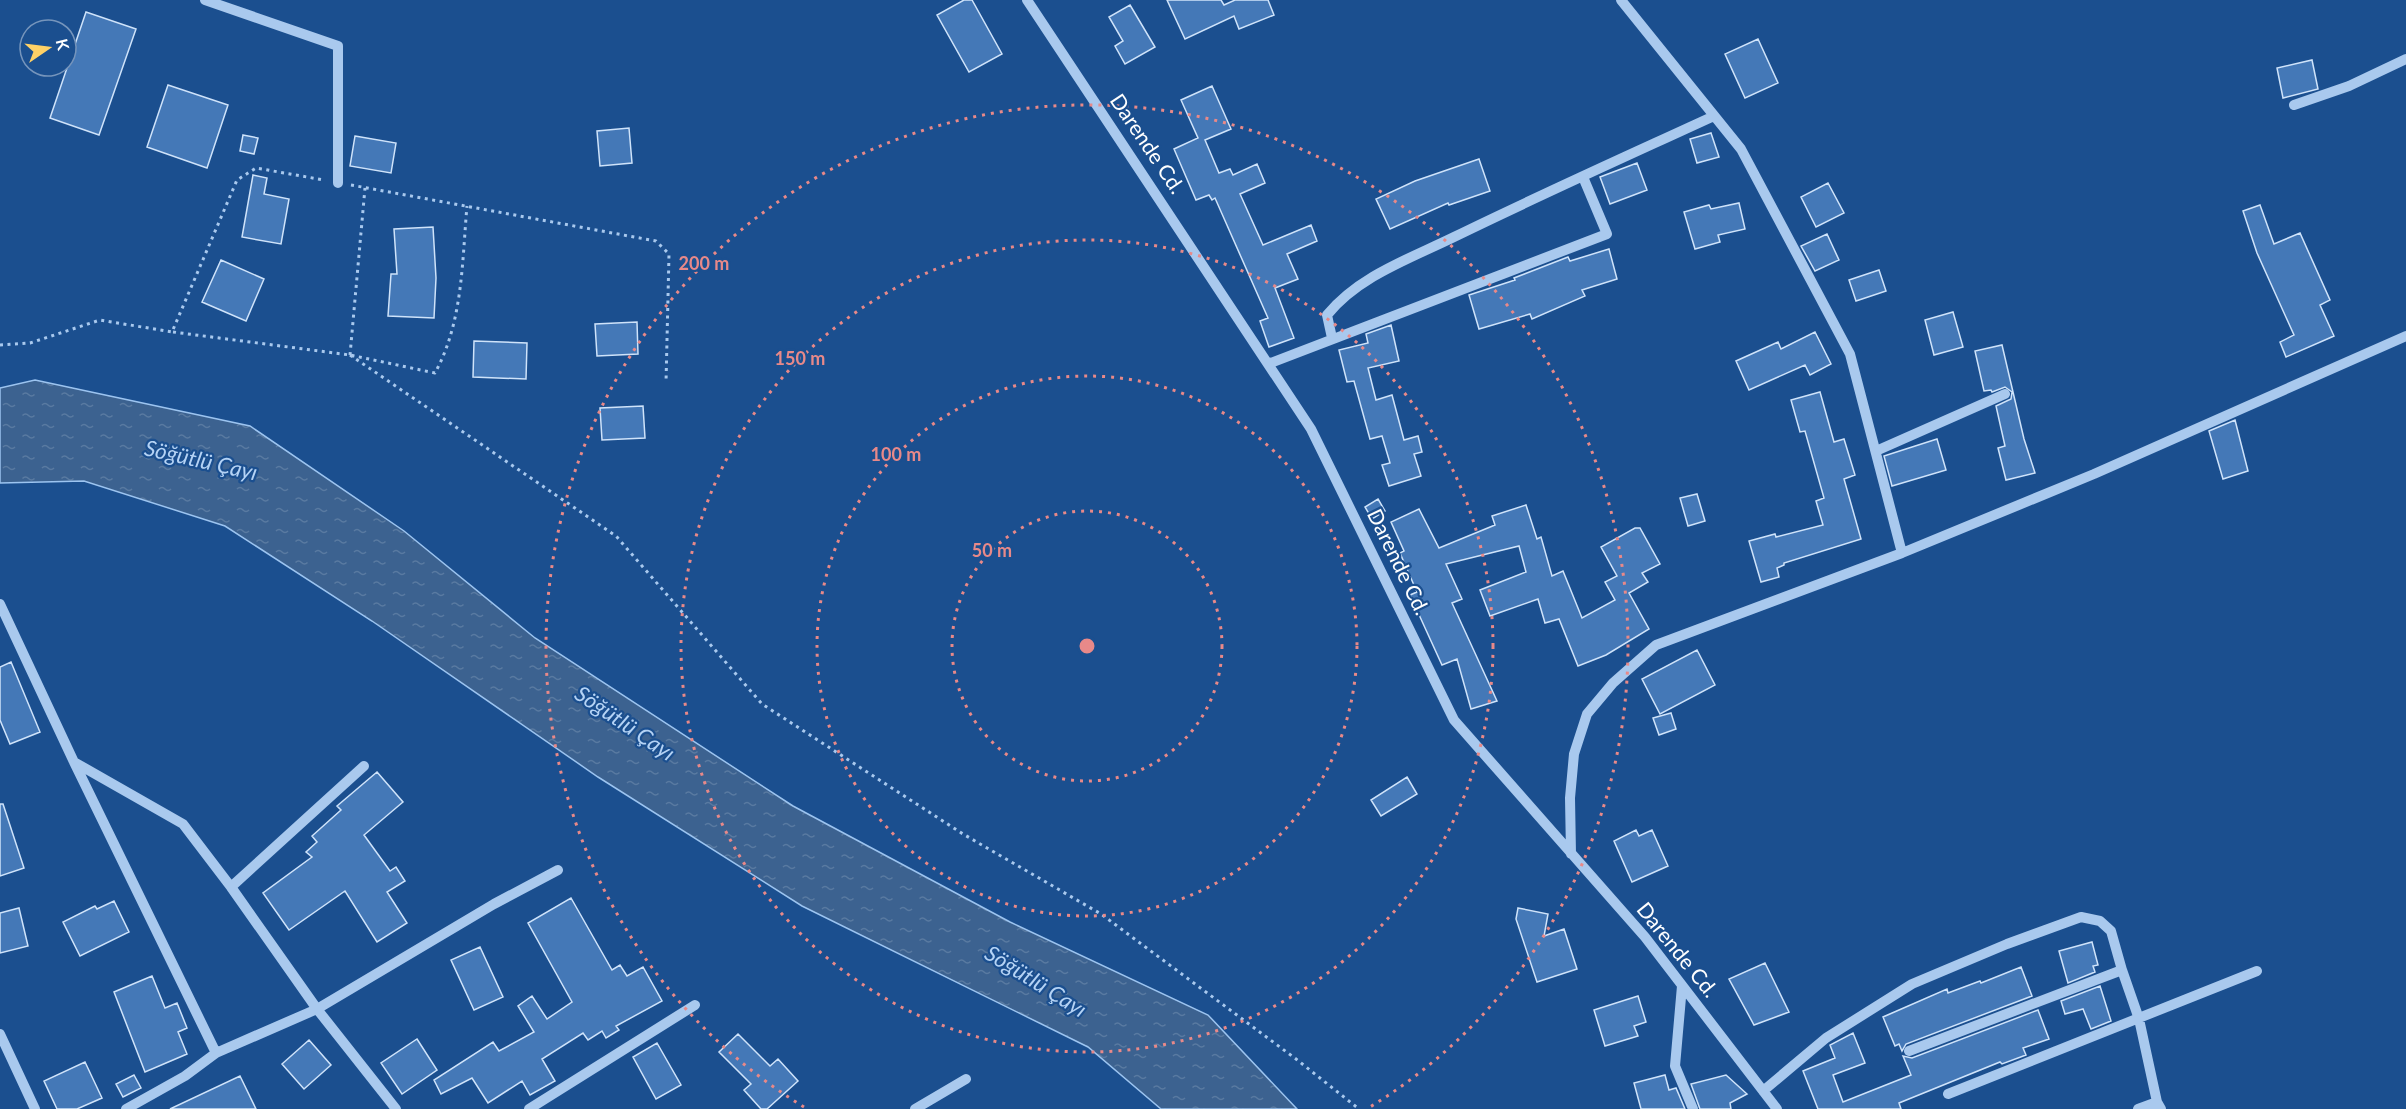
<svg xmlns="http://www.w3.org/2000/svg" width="2406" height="1109" viewBox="0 0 2406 1109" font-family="Lato,sans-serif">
<defs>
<pattern id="water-ripples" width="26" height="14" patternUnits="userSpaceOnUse" patternTransform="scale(1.5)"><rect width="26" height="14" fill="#3c6290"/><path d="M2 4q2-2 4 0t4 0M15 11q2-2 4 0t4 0" fill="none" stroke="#597aa1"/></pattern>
</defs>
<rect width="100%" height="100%" fill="#1b4f8f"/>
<path fill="url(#water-ripples)" stroke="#9cc4f0" stroke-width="1.5" d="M 35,380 L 250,426 L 404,531 L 535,638 L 793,806 L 1010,922 L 1208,1015 L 1297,1109 L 1161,1109 L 1088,1047 L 802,906 L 598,777 L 372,621 L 225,526 L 84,481 L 0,483 L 0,388 Z"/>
<path fill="#4478b7" stroke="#cfe3fa" stroke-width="1.5" d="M 964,0 L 972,0 L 1002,54 L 969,72 L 937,15 Z
M 1167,0 L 1221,0 L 1224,5 L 1235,0 L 1268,0 L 1274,15 L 1239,29 L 1234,16 L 1185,39 Z
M 1130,5 L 1155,47 L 1125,64 L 1115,46 L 1123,41 L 1109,17 Z
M 86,12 L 136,29 L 99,135 L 50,118 Z
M 1758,39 L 1778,83 L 1745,98 L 1725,54 Z
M 2312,60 L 2318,89 L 2283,98 L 2277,68 Z
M 168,85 L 228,105 L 207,168 L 147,147 Z
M 1212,86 L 1231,129 L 1205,140 L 1219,173 L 1230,169 L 1233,175 L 1257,164 L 1265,183 L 1240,194 L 1263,245 L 1311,225 L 1317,241 L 1287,254 L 1298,279 L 1275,288 L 1294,338 L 1269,347 L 1260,321 L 1268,318 L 1215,198 L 1212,200 L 1209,195 L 1196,200 L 1174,149 L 1198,138 L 1181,100 Z
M 629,128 L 632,163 L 600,166 L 597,131 Z
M 1711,133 L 1719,157 L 1697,163 L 1690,139 Z
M 243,135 L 258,138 L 254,154 L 240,151 Z
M 355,136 L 396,143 L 391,173 L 350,166 Z
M 1479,159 L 1490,191 L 1449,205 L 1448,203 L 1390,229 L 1376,199 L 1415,181 Z
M 1637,163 L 1647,190 L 1610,204 L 1600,177 Z
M 253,175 L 267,178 L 264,194 L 289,199 L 281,244 L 242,237 Z
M 1828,183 L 1844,213 L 1816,227 L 1801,197 Z
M 1739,203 L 1745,229 L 1718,235 L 1720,242 L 1695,249 L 1684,212 L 1709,205 L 1711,209 Z
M 2260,205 L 2274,244 L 2300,233 L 2330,300 L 2320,305 L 2334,336 L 2286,357 L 2280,342 L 2294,335 L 2257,253 L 2243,211 Z
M 433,227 L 436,278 L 434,318 L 388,316 L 391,274 L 397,274 L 394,229 Z
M 1827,234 L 1839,260 L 1815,271 L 1801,246 Z
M 1609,249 L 1617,279 L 1582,290 L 1585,296 L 1532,319 L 1530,314 L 1479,329 L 1469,295 L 1515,280 L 1514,278 L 1568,257 L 1570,261 Z
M 221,260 L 264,279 L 246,321 L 202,302 Z
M 1879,270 L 1886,291 L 1856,301 L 1849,280 Z
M 1953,312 L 1963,347 L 1934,355 L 1925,320 Z
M 637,322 L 638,354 L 597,356 L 595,324 Z
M 1391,325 L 1399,361 L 1368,368 L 1376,400 L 1392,395 L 1404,440 L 1418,436 L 1422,452 L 1414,454 L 1421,476 L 1389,486 L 1382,465 L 1390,463 L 1382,436 L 1370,439 L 1354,381 L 1347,382 L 1339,350 L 1368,343 L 1366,334 Z
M 1815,332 L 1831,364 L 1810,375 L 1805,365 L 1749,390 L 1736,361 L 1778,342 L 1781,349 Z
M 474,341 L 527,343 L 526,379 L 473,377 Z
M 2002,345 L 2024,439 L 2035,473 L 2006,480 L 1998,448 L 2005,446 L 1996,406 L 2011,399 L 2012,392 L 2005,387 L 1992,392 L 1991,390 L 1984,391 L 1975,351 Z
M 1820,392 L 1834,442 L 1844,439 L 1855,475 L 1844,479 L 1861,539 L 1784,563 L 1784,565 L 1777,568 L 1779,577 L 1761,582 L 1749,541 L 1775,534 L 1776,537 L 1823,525 L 1816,501 L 1824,498 L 1805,431 L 1800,432 L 1791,400 Z
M 643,406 L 645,438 L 602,440 L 600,408 Z
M 2235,420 L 2248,471 L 2223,479 L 2209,431 Z
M 1937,439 L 1946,470 L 1892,486 L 1884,456 Z
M 1697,494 L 1705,521 L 1688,526 L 1680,498 Z
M 1378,499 L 1385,511 L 1372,519 L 1365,507 Z
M 1526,505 L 1537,539 L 1541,537 L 1552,576 L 1563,571 L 1582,618 L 1615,600 L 1605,582 L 1617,576 L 1601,547 L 1635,528 L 1640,528 L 1660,564 L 1642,573 L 1648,582 L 1629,593 L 1649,629 L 1606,655 L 1578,666 L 1559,619 L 1545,623 L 1538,599 L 1490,616 L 1480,590 L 1526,572 L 1519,546 L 1446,564 L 1462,599 L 1452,603 L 1497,701 L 1471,709 L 1457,659 L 1442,665 L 1410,595 L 1417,592 L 1400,553 L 1404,551 L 1391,522 L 1419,509 L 1439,548 L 1495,525 L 1492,516 Z
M 1697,650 L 1715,685 L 1660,714 L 1642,679 Z
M 11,662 L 40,732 L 10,744 L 0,720 L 0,667 Z
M 1671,713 L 1676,729 L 1659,735 L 1653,718 Z
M 377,772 L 403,802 L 364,835 L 390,871 L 396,867 L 405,881 L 387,892 L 407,923 L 377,942 L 345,891 L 289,930 L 263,893 L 312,857 L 306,852 L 317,842 L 312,836 L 341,810 L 337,806 Z
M 1407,777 L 1417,794 L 1381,816 L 1371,800 Z
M 0,804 L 3,804 L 24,868 L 0,876 Z
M 1636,830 L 1639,836 L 1652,830 L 1668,866 L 1632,882 L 1614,841 Z
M 571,898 L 612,970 L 620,965 L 627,976 L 643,967 L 662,1001 L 616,1026 L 619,1030 L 606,1038 L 602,1031 L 588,1040 L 583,1033 L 542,1059 L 555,1081 L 530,1095 L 522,1081 L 488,1103 L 472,1078 L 441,1094 L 434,1080 L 493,1042 L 499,1051 L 534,1032 L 518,1006 L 532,996 L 547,1019 L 572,1002 L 528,923 Z
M 114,901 L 129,932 L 80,956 L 63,922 L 95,906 L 97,909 Z
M 19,908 L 28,946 L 0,953 L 0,913 Z
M 1518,908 L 1548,914 L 1544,936 L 1564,929 L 1577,969 L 1537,982 L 1516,919 Z
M 2092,942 L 2098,965 L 2093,966 L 2095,972 L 2068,983 L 2059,951 Z
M 480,947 L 503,997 L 474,1010 L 451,960 Z
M 1765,963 L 1789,1012 L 1754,1025 L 1729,979 Z
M 2021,967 L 2032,996 L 1906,1044 L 1902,1051 L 1899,1044 L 1895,1046 L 1883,1017 L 1947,989 L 1948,993 L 1980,981 L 1981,983 Z
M 152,976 L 165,1008 L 177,1003 L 187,1028 L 178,1032 L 187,1054 L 145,1072 L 114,992 Z
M 2100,986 L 2111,1021 L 2091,1029 L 2083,1009 L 2065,1014 L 2061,1001 Z
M 1638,996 L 1646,1022 L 1634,1026 L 1638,1036 L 1605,1046 L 1594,1010 Z
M 2038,1010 L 2049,1039 L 2023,1048 L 2026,1055 L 2002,1064 L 2000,1062 L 1899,1103 L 1901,1109 L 1818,1109 L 1803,1071 L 1835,1058 L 1830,1045 L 1853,1033 L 1865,1063 L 1833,1075 L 1843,1102 L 1911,1075 L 1903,1056 L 1912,1058 Z
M 738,1034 L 770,1066 L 778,1059 L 798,1081 L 767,1109 L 761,1109 L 744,1090 L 751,1084 L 719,1052 Z
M 417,1039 L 437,1070 L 402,1094 L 381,1063 Z
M 309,1040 L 331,1065 L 304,1089 L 282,1064 Z
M 657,1043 L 681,1085 L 656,1099 L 633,1057 Z
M 85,1062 L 102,1098 L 77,1109 L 57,1109 L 44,1081 Z
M 134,1075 L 141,1088 L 123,1097 L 116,1084 Z
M 1665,1075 L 1669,1090 L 1676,1088 L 1685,1109 L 1641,1109 L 1634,1083 Z
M 1726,1075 L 1747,1094 L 1730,1103 L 1731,1109 L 1700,1109 L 1691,1084 Z
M 240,1076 L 256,1109 L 170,1109 Z"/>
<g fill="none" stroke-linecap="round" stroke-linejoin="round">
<path stroke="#a9c9ee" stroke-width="3" stroke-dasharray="3 4.5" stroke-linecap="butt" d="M 351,185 L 656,241 L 669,254 L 666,383
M 173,332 L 350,355 L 435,373 C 463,322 462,262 467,206
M 0,345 L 30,343 L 100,320 L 172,332 L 237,180 L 256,168 L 324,180
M 350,355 L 616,536 L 762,704 L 963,834 L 1101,914 L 1296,1059 L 1359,1109
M 350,355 L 365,188"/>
<path stroke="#a9c9ee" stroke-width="10" d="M 205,0 L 338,46 L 338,183
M 1027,0 L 1311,429 L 1454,720 L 1645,937 L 1777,1109
M 1621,0 L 1741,149 L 1850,354 L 1902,553
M 2294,105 L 2349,86 L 2406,59
M 1332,338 L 1327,315 C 1359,276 1409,259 1454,237 C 1540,195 1627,156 1714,116
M 1268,364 L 1607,234 L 1583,177
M 1876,451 L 2005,394
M 0,604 L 74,762 L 183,824 L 231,887 L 317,1009 L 396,1109
M 74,762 L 216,1053
M 1571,854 L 1570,798 L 1574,754 L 1587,714 L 1613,683 L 1656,645 L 1902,553 L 2094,474 L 2406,336
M 231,887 L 364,766
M 1682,986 L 1675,1066 L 1693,1109
M 0,1034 L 35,1109
M 1909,1051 L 2122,970 L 2139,1019 L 2157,1102 L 2161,1109
M 1763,1091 L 1826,1038 L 1912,984 L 2007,944 L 2081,917 L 2100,921 L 2111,931 L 2122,970
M 1948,1094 L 2257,971
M 126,1109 L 185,1076 L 216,1053 L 317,1009 L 494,904 L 558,870
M 529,1109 L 695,1005
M 915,1109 L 966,1079
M 2138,1109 L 2157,1102"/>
</g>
<g fill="none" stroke="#e88989" stroke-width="3" stroke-dasharray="3 6">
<circle cx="1087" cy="646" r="135"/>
<circle cx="1087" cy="646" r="270"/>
<circle cx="1087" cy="646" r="406"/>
<path d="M804 1107A541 541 0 1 1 1370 1107"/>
</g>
<g text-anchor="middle" stroke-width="4.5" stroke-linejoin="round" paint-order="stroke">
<g font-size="21" fill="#fff" stroke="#1b4f8f">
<text transform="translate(1147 144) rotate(56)" y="7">Darende Cd.</text>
<text transform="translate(1398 562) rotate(64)" y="7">Darende Cd.</text>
<text transform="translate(1677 950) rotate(51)" y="7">Darende Cd.</text>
</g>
<g font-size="22" font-style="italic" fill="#b5d3f5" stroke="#1b4f8f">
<text transform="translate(201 460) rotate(13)" y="8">Söğütlü Çayı</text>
<text transform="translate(625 723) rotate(34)" y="8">Söğütlü Çayı</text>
<text transform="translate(1036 981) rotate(32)" y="8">Söğütlü Çayı</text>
</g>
</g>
<circle cx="1087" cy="646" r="9" fill="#e88989" stroke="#1b4f8f" stroke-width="3"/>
<g font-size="18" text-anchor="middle" font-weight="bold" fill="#e88989" stroke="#1b4f8f" stroke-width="4.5" stroke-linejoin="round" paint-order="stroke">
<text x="704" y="270">200 m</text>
<text x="800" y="365">150 m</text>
<text x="896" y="461">100 m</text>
<text x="992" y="557">50 m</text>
</g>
<g transform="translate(48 48) rotate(76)"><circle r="28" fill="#1b4f8f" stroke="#7695bc" stroke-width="1.5"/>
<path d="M0-4.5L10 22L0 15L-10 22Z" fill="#ffd166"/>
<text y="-9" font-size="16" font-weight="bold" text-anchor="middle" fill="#ffffff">K</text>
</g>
</svg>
